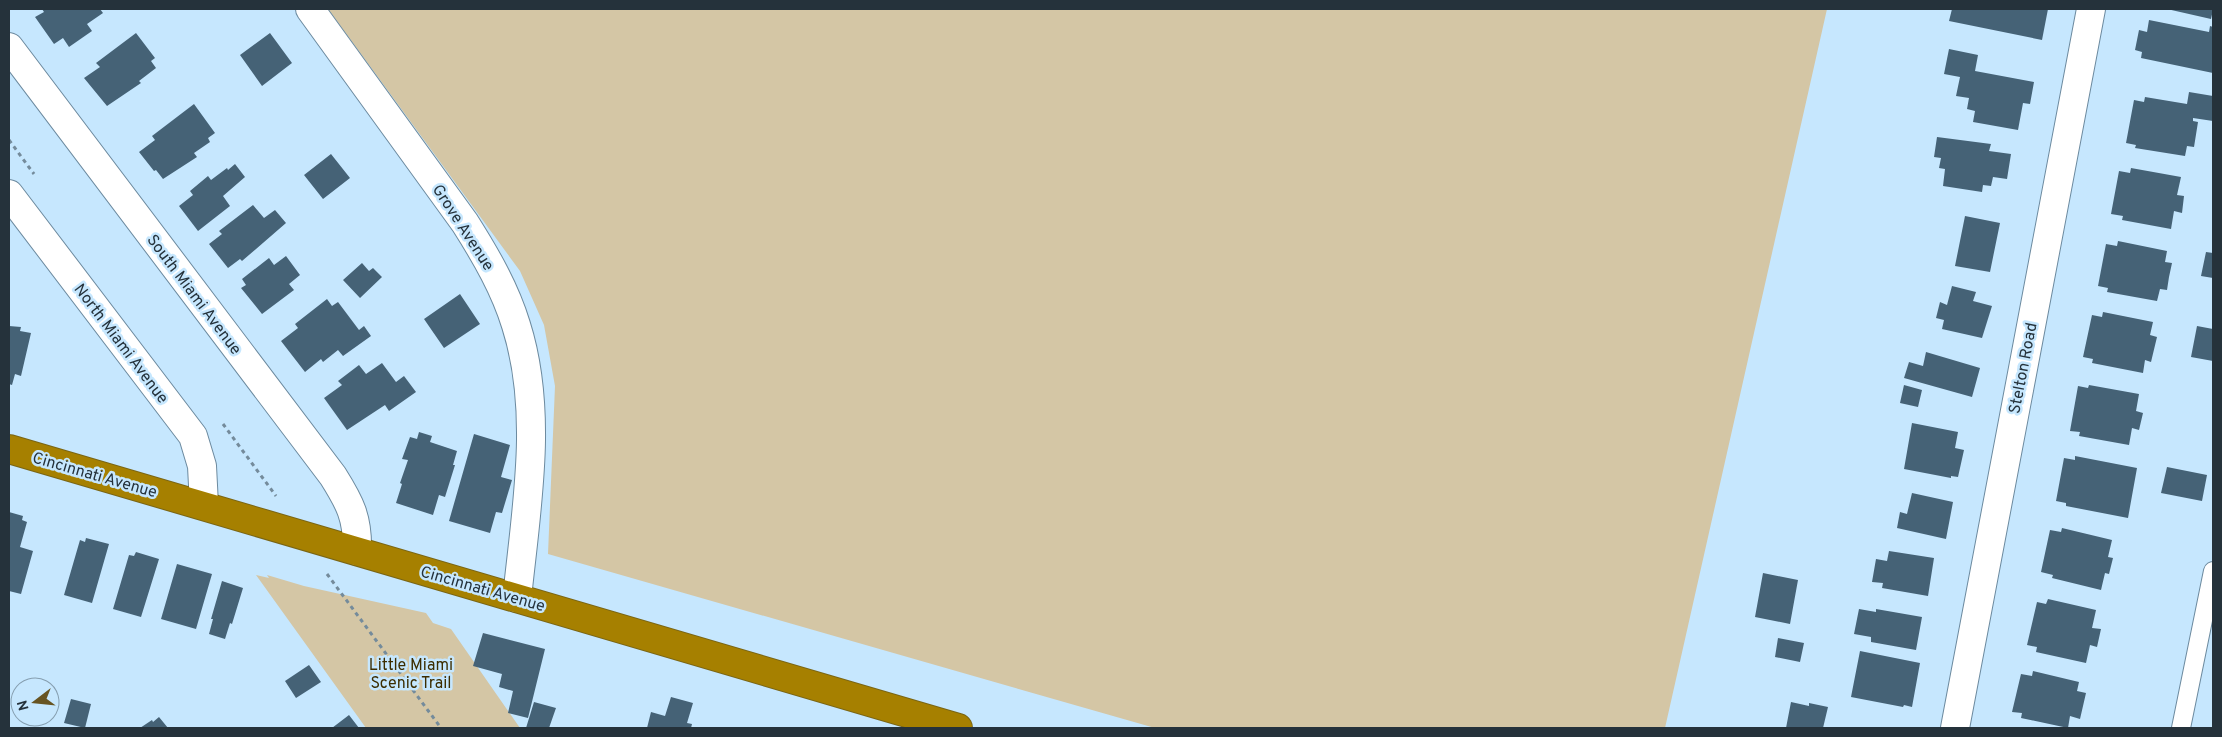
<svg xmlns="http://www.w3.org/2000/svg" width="2222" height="737" viewBox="0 0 2222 737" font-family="Overpass,sans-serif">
<rect width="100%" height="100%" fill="#c6e7fe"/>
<path fill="#d4c6a5" d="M 328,9 L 1827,9 L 1665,728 L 1155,728 L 548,554 L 555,386 L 544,325 L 520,271 Z
M 256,575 L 269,578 L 267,575 L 304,586 L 426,613 L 433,623 L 451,629 L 520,728 L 366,728 Z"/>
<path fill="#456276" d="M 42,9 L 100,9 L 103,13 L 87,24 L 92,31 L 69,47 L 63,38 L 54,44 L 35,17 L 44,12 Z
M 1952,9 L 2048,9 L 2042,40 L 1949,21 Z
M 2167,9 L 2213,9 L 2213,10 L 2211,19 Z
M 2149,20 L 2209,32 L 2210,26 L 2213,27 L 2213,73 L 2141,58 L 2142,52 L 2135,50 L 2139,30 L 2147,32 Z
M 136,33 L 155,58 L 151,61 L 156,68 L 139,81 L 141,83 L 107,106 L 84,78 L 100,67 L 96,63 Z
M 270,33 L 292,63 L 262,86 L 240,55 Z
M 1949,49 L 1978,55 L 1975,71 L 2034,82 L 2030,104 L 2023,103 L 2018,130 L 1973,122 L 1975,111 L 1967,109 L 1969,98 L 1956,96 L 1960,77 L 1944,74 Z
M 2189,92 L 2213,96 L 2213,121 L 2193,118 L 2193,121 L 2198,122 L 2194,147 L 2187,146 L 2185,156 L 2135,148 L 2136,145 L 2126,143 L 2134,100 L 2144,102 L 2145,97 L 2187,104 Z
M 194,104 L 215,133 L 208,138 L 210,142 L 194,153 L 197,157 L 163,179 L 156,170 L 154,171 L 139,152 L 155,140 L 152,136 Z
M 1937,137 L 1991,144 L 1989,151 L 2011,154 L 2007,179 L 1993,177 L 1991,186 L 1983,185 L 1982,192 L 1943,186 L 1945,169 L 1939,168 L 1941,158 L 1934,157 Z
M 331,154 L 350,178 L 323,199 L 304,175 Z
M 235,164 L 245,177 L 223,196 L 230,206 L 198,231 L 179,206 L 193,195 L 190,191 L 208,176 L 211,180 L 227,168 L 228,170 Z
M 2131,168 L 2181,177 L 2177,195 L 2184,196 L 2182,213 L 2174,211 L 2171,229 L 2122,220 L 2123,216 L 2111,214 L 2119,171 L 2130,173 Z
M 253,205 L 264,218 L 275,210 L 286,223 L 242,261 L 240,259 L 228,268 L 209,244 L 222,234 L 219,231 Z
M 1965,216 L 2000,223 L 1990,272 L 1955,266 Z
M 2118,241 L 2167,251 L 2165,262 L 2172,263 L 2169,277 L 2167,290 L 2160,289 L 2157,301 L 2107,292 L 2108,288 L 2098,286 L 2106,244 L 2117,246 Z
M 2206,252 L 2213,253 L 2213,278 L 2201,276 Z
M 286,256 L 300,275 L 289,284 L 294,290 L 262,314 L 241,288 L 246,285 L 242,279 L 269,258 L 274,265 Z
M 362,263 L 369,271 L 373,268 L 382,277 L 360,298 L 343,280 Z
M 1952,286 L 1976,292 L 1973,301 L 1992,306 L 1982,338 L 1942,329 L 1944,320 L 1936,318 L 1940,302 L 1947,305 Z
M 460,294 L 480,324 L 444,348 L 424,319 Z
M 327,299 L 332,306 L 338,302 L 359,330 L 364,326 L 371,336 L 343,356 L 338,350 L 323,362 L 321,359 L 305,372 L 281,341 L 298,328 L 295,324 Z
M 2103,312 L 2153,322 L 2150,335 L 2157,337 L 2151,362 L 2145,360 L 2143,373 L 2092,363 L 2093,359 L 2083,357 L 2092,315 L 2102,317 Z
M 9,326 L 21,327 L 20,331 L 31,333 L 21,376 L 15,374 L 12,385 L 9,384 Z
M 2197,326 L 2213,329 L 2213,361 L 2191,357 Z
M 1926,352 L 1980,368 L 1972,397 L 1904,378 L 1909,362 L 1923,366 Z
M 382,363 L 396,382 L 404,376 L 416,392 L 389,411 L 385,405 L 347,430 L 324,398 L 342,385 L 338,381 L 359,365 L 366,374 Z
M 1904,385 L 1922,390 L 1918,407 L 1900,403 Z
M 2089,385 L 2139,394 L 2136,411 L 2143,413 L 2139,430 L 2132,428 L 2129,445 L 2079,436 L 2080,432 L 2070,431 L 2078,386 L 2088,388 Z
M 1912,423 L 1958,432 L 1955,448 L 1964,450 L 1958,477 L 1951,476 L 1951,478 L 1904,469 Z
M 419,432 L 432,436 L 430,442 L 457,451 L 453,465 L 455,465 L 445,497 L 439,495 L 433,515 L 396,503 L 402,484 L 400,483 L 408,460 L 402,459 L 410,437 L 417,439 Z
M 474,434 L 510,445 L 501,477 L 512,480 L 502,513 L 496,512 L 490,533 L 449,521 Z
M 2075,456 L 2137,468 L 2128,518 L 2066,506 L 2066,503 L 2056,501 L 2064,458 L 2075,460 Z
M 2167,467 L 2207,475 L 2202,501 L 2161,493 Z
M 1912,493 L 1953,502 L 1946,539 L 1897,528 L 1900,512 L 1907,514 Z
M 9,512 L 23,516 L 22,520 L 27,522 L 20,547 L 33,551 L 21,594 L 9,591 Z
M 2062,528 L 2112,540 L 2108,557 L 2113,558 L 2109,574 L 2105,573 L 2101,590 L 2052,578 L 2053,575 L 2041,572 L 2050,530 L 2061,532 Z
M 86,538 L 109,544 L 92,603 L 64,595 L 80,540 L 85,542 Z
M 1889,551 L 1934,558 L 1928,596 L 1882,588 L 1883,583 L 1872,582 L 1876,559 L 1887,561 Z
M 136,552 L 159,559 L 141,617 L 113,609 L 129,555 L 134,556 Z
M 177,564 L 212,574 L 196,629 L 161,619 Z
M 1763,573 L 1798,580 L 1790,624 L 1755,617 Z
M 222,581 L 243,588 L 232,624 L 230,623 L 225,639 L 209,634 L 213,619 L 211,619 Z
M 2048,599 L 2096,610 L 2092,628 L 2101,629 L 2097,647 L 2090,645 L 2086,663 L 2036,652 L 2037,647 L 2027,645 L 2037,602 L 2046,604 Z
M 1859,609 L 1876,612 L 1876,609 L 1922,617 L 1916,650 L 1871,642 L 1871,637 L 1854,634 Z
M 483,633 L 545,649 L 528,718 L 508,713 L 513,691 L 499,687 L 502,674 L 473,666 Z
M 1778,638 L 1804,643 L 1800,662 L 1775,657 Z
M 1860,651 L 1920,663 L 1912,707 L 1904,705 L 1903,707 L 1851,697 Z
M 309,665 L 321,682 L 296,698 L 285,681 Z
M 2033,671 L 2079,682 L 2077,691 L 2086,693 L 2080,719 L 2070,716 L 2068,728 L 2021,718 L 2022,713 L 2012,712 L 2021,674 L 2032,676 Z
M 671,697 L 693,703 L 687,723 L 692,724 L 691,728 L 647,728 L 651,712 L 665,716 Z
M 71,699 L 91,704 L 85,728 L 64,723 Z
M 534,702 L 556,708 L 549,728 L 526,728 Z
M 1791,702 L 1809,706 L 1809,703 L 1828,707 L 1823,728 L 1786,728 Z
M 349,715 L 359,728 L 332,728 Z
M 159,717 L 168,728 L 140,728 L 152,720 L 153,722 Z"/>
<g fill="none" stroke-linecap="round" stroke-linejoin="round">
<defs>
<path id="lane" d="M 2181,728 L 2213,571"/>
<path id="street" d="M 310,9 L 465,223 C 486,256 505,289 516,325 C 544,413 526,509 517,598
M 9,47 L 333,476 C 350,503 358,518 357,551
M 9,194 L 193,436 L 202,466 L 204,505
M 1955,728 L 2091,9"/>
<path id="highway" d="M 9,449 L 958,728"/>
</defs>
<use href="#lane" stroke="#6c8a9f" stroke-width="20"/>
<use href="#street" stroke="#6c8a9f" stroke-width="30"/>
<use href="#highway" stroke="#796515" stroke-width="30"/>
<path stroke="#748b9b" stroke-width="3" stroke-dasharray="4 4" stroke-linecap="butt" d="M 9,140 L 34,174
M 223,424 L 276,496
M 327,574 L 441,728"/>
<use href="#lane" stroke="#fff" stroke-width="18"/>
<use href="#street" stroke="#fff" stroke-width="28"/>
<use href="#highway" stroke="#a68000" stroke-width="28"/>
</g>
<g text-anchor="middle" stroke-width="5" stroke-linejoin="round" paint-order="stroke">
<g font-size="16" fill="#25323b" stroke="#c6e7fe">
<text transform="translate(464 227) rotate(57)" y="6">Grove Avenue</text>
<text transform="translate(195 294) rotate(53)" y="6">South Miami Avenue</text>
<text transform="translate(122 343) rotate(53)" y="6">North Miami Avenue</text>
<text transform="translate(2022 368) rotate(-79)" y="6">Stelton Road</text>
<text transform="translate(95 474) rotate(16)" y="6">Cincinnati Avenue</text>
<text transform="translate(483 588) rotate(16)" y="6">Cincinnati Avenue</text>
</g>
<g font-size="16" fill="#3c2d00" stroke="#c6e7fe">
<text x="411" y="670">Little Miami<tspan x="411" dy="18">Scenic Trail</tspan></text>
</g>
</g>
<rect width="2222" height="737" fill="none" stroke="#25323b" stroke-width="20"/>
<g transform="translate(35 702) rotate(254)"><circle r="24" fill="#c6e7fe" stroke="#869fb0"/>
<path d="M0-4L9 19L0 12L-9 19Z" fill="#675422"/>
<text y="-8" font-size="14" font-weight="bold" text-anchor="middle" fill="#25323b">N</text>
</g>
</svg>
